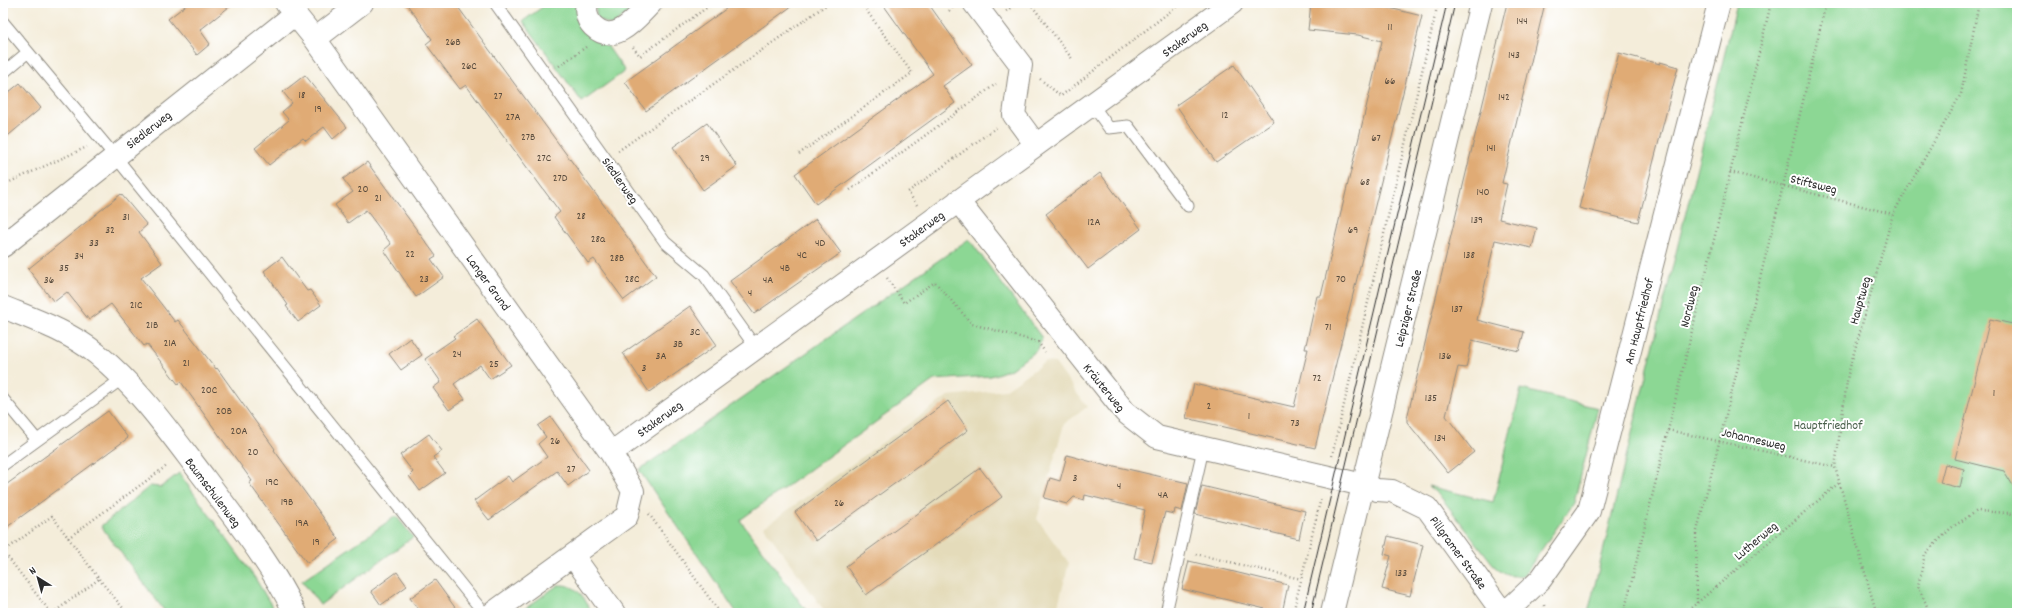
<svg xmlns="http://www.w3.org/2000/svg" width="2020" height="616" viewBox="0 0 2020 616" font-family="Dekko,sans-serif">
<rect width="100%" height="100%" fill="#fff"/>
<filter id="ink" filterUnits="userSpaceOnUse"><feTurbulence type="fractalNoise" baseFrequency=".025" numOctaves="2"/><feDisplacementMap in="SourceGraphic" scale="8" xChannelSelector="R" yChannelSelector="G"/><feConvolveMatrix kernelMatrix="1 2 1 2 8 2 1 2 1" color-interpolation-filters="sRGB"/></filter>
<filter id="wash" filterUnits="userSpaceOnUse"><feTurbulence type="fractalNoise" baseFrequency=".012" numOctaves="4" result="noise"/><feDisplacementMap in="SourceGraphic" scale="16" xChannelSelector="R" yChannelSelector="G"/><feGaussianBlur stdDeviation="0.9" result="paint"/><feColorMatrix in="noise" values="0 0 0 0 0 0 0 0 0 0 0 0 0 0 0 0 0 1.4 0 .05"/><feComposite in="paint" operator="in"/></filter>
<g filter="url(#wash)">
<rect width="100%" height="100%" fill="#f4edda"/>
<path fill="#e4dbba" d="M 1045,362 L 1055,363 L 1087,407 L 1064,424 L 1037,519 L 1069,563 L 1056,613 L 826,613 L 764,527 L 948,396 L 1005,390 Z"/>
<path fill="#8cd794" stroke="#5c8160" d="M 548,3 L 577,3 L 625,71 L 582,102 L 523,21 Z
M 595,3 L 628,3 L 629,11 L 613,26 L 597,19 Z
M 1737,3 L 2017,3 L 2017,613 L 1588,613 Z
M 969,239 L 1042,338 L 1038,349 L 1011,369 L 991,376 L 934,380 L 740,520 L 808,613 L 737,613 L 639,470 Z
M 1521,389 L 1598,408 L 1574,503 L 1524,575 C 1511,577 1506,576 1496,568 L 1440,496 L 1428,486 L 1493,502 Z
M 179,473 L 255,578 L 276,613 L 166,613 L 101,526 L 150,486 L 161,487 Z
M 396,516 L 413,537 L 320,605 L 302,581 Z
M 558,585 C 579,584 583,598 593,613 L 519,613 Z"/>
<g id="blocks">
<path fill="#e0ab74" d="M 189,3 L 234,3 L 200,30 L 210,44 L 197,55 L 168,19 Z
M 406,3 L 455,3 L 656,276 L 624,300 L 594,259 L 588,263 L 554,217 L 560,212 L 466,85 L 460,89 L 426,44 L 432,39 Z
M 734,3 L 796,3 L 646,111 L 625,82 Z
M 882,3 L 928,3 L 972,65 L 943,86 L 955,103 L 816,204 L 795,174 L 933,74 Z
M 1311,3 L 1369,3 L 1422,16 L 1315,448 L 1186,418 L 1194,384 L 1294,407 L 1308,349 L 1305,349 L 1317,296 L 1321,296 L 1382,41 L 1358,35 L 1308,30 Z
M 1507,3 L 1545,3 L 1502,183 L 1507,184 L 1499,219 L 1537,228 L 1532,248 L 1495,240 L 1477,320 L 1524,332 L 1519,351 L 1472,340 L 1466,368 L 1458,367 L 1446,416 L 1474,452 L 1448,473 L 1407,422 L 1407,418 Z
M 1619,53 L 1660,64 L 1660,62 L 1678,67 L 1638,222 L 1579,208 Z
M 1234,65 L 1274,122 L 1216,162 L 1176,105 Z
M 305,75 L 347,127 L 333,139 L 324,127 L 306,141 L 303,138 L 269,165 L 255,148 L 289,120 L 282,112 L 292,103 L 283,92 Z
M 20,83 L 41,108 L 3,140 L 3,97 Z
M 707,123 L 737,166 L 703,190 L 673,147 Z
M 367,162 L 436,256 L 431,259 L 444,277 L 416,297 L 384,250 L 391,244 L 366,210 L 348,223 L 335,205 L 353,192 L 343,179 Z
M 1100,173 L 1141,229 L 1088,269 L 1046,214 Z
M 121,194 L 147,225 L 139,232 L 162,263 L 141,278 L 175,322 L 178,320 L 216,369 L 217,368 L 275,449 L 274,450 L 339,539 L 307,563 L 249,483 L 252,481 L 181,382 L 178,384 L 147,344 L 144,346 L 111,304 L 89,320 L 67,292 L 54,302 L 28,269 Z
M 816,219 L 841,253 L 754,314 L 730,281 Z
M 282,257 L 307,291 L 310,290 L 321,305 L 298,322 L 286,306 L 288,305 L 264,271 Z
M 690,306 L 717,345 L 649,392 L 623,353 Z
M 477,319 L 511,365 L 490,379 L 480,365 L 454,384 L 465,399 L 449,410 L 433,388 L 441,382 L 425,359 L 455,338 L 453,336 Z
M 1990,319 L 2017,325 L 2017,492 L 2004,471 L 1955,459 Z
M 410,338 L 422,355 L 401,370 L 389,354 Z
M 948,401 L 968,430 L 816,541 L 795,512 Z
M 108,411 L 128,438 L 3,530 L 3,487 Z
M 551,417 L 589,470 L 568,486 L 557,471 L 489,520 L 474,501 L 508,476 L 512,482 L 547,457 L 538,444 L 546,437 L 538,426 Z
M 429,434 L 442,451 L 433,457 L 445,473 L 420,491 L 409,476 L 413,472 L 400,455 Z
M 1067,455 L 1110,467 L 1110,465 L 1188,483 L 1182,511 L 1175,509 L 1174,514 L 1165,512 L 1152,562 L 1134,558 L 1145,510 L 1085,495 L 1084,500 L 1074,497 L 1067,504 L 1044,498 L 1050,478 L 1060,481 Z
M 1945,464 L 1964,469 L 1960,488 L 1940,483 Z
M 980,468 L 1002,497 L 866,595 L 846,566 Z
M 1202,486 L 1305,511 L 1299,539 L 1195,514 Z
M 1388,536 L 1423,545 L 1410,596 L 1382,589 L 1391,556 L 1384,554 Z
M 1189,561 L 1288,585 L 1282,613 L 1182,589 Z
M 397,572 L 407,586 L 381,605 L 371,591 Z
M 435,580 L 459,613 L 421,613 L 410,598 Z"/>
</g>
</g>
<g filter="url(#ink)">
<use href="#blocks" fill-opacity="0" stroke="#908c82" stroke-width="1"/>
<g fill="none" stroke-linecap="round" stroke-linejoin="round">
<defs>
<path id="lane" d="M 495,3 L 665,242 L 704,275 L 756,348
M 3,22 L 114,155 L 484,613
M 3,73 L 28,52
M 1092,104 L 1109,128 L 1128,126 L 1188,206
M 3,399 L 37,440
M 3,465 L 123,378
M 1166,613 L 1203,449"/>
<path id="street" d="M 286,3 L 315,39 L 611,453 L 633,491 L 627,516 L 493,613
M 587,3 C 585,11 587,20 593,26 C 615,47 637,17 651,3
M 974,3 L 1021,65 L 1014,115 L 1036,145
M 315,39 L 362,3
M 958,201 L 1125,412 L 1157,437 L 1363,485 L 1377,490 L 1392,491 L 1427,508 L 1503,613
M 3,246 L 295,14
M 3,307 C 35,320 70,332 97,354 C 140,389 173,437 206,480 C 238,523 272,565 295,613
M 611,453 L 1232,3
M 573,556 L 614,613
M 1505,613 L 1541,579 L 1589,511 L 1719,3"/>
<path id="secondary" d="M 1332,613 L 1481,3"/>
</defs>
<use href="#lane" stroke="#908c82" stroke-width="13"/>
<use href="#street" stroke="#908c82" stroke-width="24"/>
<use href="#secondary" stroke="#908c82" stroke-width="24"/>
<path stroke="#908c82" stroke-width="2.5" stroke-dasharray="1 3" stroke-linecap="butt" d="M 1030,3 L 1073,60
M 949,11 L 953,7
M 1006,11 L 1017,3
M 633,47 L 640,56 L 713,3
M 559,66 L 586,47
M 1040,79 L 1061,96 L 1181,3
M 618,151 L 829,3
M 799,154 L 912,73 L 861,3
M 1730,172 L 1893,214
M 3,185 L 87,147
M 850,190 L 996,84
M 917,205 L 908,192 L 997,127
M 887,278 L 904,303 L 935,282 L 972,324 L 1038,342 L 1045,352
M 1668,430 L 1835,467
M 1332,456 L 1438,3
M 649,514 L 720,613
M 68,538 L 168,465
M 3,551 L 51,613
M 3,552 L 52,516 L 99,579 L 53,613
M 1196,554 L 1301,579
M 99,579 L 127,613
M 1697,603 L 1696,535 L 1783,186 L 1826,3
M 1544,605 L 1545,613
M 1293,613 L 1321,498
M 1624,613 L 1771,3
M 1685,613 L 1839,483
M 1880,613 L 1875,608 L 1835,467 L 1848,374 L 1893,214 L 1961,94 L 1979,3
M 1930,613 L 1918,586 L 1925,554 L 1951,528 L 1977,511 L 2009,513 L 2017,516"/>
<use href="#lane" stroke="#fff" stroke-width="11"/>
<use href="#street" stroke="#fff" stroke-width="22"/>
<use href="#secondary" stroke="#fff" stroke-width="22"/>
<path stroke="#2b2b2b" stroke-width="1" d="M 1303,613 L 1447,3
M 1311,613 L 1455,3"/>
</g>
</g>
<g text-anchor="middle" stroke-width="4" stroke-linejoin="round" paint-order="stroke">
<g font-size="11" fill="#584b3d">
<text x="1522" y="24">144</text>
<text x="1390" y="30">11</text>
<text x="453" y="45">26B</text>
<text x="1514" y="58">143</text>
<text x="469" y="69">26C</text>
<text x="1390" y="84">66</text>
<text x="302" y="98">18</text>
<text x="498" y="99">27</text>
<text x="1504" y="100">142</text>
<text x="318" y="112">19</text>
<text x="1225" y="118">12</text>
<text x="513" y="120">27A</text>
<text x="528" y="140">27B</text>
<text x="1376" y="141">67</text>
<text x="1491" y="151">141</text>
<text x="544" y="161">27C</text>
<text x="705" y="161">29</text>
<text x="560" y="181">27D</text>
<text x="1365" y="185">68</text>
<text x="363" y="192">20</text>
<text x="1483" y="195">140</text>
<text x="378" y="201">21</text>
<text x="581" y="219">28</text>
<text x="126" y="220">31</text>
<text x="1477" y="223">139</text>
<text x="1094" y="225">12A</text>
<text x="110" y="233">32</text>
<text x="1353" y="233">69</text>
<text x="598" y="242">28a</text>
<text x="94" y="246">33</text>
<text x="820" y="246">4D</text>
<text x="410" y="257">22</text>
<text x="802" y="258">4C</text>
<text x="1469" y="258">138</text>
<text x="79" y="259">34</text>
<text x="617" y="261">28B</text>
<text x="64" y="271">35</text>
<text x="785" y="271">4B</text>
<text x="424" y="282">23</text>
<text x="632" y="282">28C</text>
<text x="1341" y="282">70</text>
<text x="49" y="283">36</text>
<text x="768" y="283">4A</text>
<text x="750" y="296">4</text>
<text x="136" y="308">21C</text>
<text x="1457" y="312">137</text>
<text x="152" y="328">21B</text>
<text x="1328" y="330">71</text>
<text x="695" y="335">3C</text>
<text x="170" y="346">21A</text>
<text x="678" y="347">3B</text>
<text x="457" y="357">24</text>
<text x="661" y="359">3A</text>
<text x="1445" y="359">136</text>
<text x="186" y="366">21</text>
<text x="494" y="367">25</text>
<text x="644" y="371">3</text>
<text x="1317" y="381">72</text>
<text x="209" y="393">20C</text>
<text x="1994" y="396">1</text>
<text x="1431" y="401">135</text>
<text x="1209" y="409">2</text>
<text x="224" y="414">20B</text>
<text x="1249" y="419">1</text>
<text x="1295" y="426">73</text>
<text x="239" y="434">20A</text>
<text x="1440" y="441">134</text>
<text x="555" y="444">26</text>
<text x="253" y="455">20</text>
<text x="571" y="472">27</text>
<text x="1075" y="481">3</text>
<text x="272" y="485">19C</text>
<text x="1119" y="489">4</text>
<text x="1163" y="498">4A</text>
<text x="287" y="505">19B</text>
<text x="839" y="506">26</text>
<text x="302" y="526">19A</text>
<text x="316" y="545">19</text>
<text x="1401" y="576">133</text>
</g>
<g font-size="13" fill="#2b2b2b" stroke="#fff">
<text transform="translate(1184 38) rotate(-36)" y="5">Stakerweg</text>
<text transform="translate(148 129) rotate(-38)" y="5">Siedlerweg</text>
<text transform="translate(621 180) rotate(55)" y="5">Siedlerweg</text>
<text transform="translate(1814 183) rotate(14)" y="5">Stiftsweg</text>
<text transform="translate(921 228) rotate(-36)" y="5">Stakerweg</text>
<text transform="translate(489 282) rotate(54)" y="5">Langer Grund</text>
<text transform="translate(1859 300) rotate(-74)" y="5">Hauptweg</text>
<text transform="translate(1688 306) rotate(-76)" y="5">Nordweg</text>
<text transform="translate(1407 308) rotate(-76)" y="5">Leipziger Straße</text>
<text transform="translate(1638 321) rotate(-76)" y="5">Am Hauptfriedhof</text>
<text transform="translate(1105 387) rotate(51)" y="5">Kräuterweg</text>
<text transform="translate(659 418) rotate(-36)" y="5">Stakerweg</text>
<text transform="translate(1754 438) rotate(13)" y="5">Johannesweg</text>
<text transform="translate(214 492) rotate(53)" y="5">Baumschulenweg</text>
<text transform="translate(1755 540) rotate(-40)" y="5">Lutherweg</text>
<text transform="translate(1459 552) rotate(54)" y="5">Pillgramer Straße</text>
</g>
<g font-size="13" fill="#485f4a" stroke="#fff">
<text x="1828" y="429">Hauptfriedhof</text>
</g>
</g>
<rect width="2020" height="616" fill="none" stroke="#fff" stroke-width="16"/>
<g transform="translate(38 578) rotate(323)" stroke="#ffffff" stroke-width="3" paint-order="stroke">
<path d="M0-3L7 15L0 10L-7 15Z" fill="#2b2b2b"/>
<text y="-6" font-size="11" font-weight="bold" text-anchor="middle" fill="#2b2b2b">N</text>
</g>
</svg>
